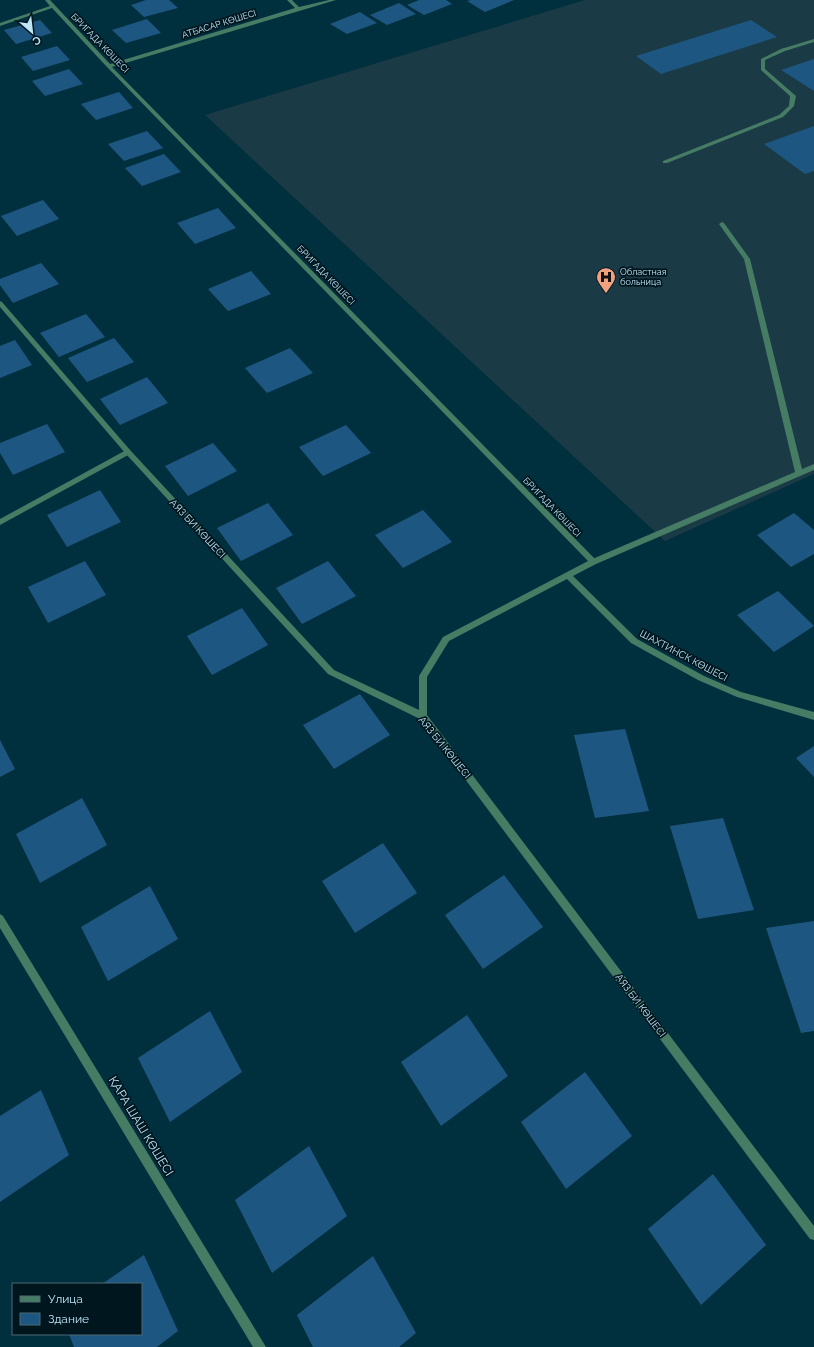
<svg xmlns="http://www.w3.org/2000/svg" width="814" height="1347" viewBox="0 0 814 1347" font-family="Raleway,sans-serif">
<rect width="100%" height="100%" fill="#002f3e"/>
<path fill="#1a3a45" d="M 585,0 L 814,0 L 814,474 L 665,541 L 205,115 Z"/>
<path fill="#1d5781" d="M 146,0 L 169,0 L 178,8 L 144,17 L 131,5 Z
M 419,0 L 446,0 L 452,4 L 424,15 L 407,5 Z
M 471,0 L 514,0 L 485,12 L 467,1 Z
M 399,3 L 416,14 L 387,25 L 370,15 Z
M 360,12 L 377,23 L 347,34 L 330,24 Z
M 147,19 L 161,33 L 126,43 L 112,30 Z
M 40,20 L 52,33 L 16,44 L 4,30 Z
M 751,20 L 777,37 L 661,74 L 636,56 Z
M 57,46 L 70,60 L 33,71 L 21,57 Z
M 814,59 L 814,91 L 781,70 Z
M 69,69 L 83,84 L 45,96 L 32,81 Z
M 119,92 L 133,108 L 96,120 L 81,104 Z
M 814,126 L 814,171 L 805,174 L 764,144 Z
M 147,131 L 163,148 L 124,161 L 108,144 Z
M 164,154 L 181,172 L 142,186 L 125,168 Z
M 43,200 L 59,219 L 17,236 L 1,216 Z
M 218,208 L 236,228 L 195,244 L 177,223 Z
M 41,263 L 59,284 L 13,303 L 0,285 L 0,279 Z
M 251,271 L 271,294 L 228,311 L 208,289 Z
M 86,314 L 105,337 L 59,357 L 40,333 Z
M 114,338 L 134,362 L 87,382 L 68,358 Z
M 15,340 L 32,365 L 0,378 L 0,346 Z
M 290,348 L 313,373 L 267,393 L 245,368 Z
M 147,377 L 168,403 L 120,425 L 100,399 Z
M 47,424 L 65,452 L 13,475 L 0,453 L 0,443 Z
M 346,425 L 371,453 L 323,476 L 299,447 Z
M 213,443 L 237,471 L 188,496 L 165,466 Z
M 100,490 L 121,522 L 67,547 L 47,515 Z
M 268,503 L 293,535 L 241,561 L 217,528 Z
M 423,510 L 452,542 L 403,568 L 375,535 Z
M 794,513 L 814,530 L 814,554 L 791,567 L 757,535 Z
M 85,561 L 106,595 L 48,623 L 28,587 Z
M 328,561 L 356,596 L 302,624 L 276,588 Z
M 778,591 L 814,626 L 774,652 L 737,615 Z
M 242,608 L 268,645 L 212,675 L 187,636 Z
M 360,694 L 390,735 L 334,769 L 303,725 Z
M 625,729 L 649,811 L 595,818 L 574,735 Z
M 0,740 L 15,769 L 0,777 Z
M 814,746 L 814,777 L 796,758 Z
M 82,798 L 107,845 L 40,883 L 16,834 Z
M 723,818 L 754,910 L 698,919 L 670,826 Z
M 383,843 L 417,893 L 355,933 L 322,881 Z
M 504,875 L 543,927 L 483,969 L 445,915 Z
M 150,886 L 178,939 L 108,981 L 81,927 Z
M 814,921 L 814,1031 L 801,1033 L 766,928 Z
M 210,1011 L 242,1072 L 170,1122 L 138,1058 Z
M 467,1015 L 508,1076 L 441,1126 L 401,1062 Z
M 585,1072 L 632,1136 L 566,1189 L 521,1122 Z
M 41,1090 L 69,1155 L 0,1202 L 0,1116 Z
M 309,1146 L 347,1216 L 272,1273 L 235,1200 Z
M 713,1174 L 766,1245 L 701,1305 L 648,1229 Z
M 144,1255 L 178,1331 L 157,1347 L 74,1347 L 69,1334 L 141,1334 L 141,1284 L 102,1284 Z
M 373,1256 L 416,1333 L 399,1347 L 313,1347 L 297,1315 Z"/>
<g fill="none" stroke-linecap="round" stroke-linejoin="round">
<path fill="#467c64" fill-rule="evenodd" d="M 814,39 L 814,42 L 785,51 L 765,60 L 765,69 L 796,96 L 794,106 L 783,117 L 667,163 L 663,163 L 663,161 L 779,115 L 789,106 L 790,96 L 761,70 L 761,59 L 781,49 Z
M 722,222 L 724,223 L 750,259 L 802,469 L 814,464 L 814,470 L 596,564 L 590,564 L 589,562 L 590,560 L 795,472 L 744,259 L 719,224 Z
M 128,449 L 130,450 L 131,452 L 130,454 L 0,525 L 0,519 Z"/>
<path fill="#467c64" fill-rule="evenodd" d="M 45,0 L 50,0 L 110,64 L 295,8 L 287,0 L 292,0 L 299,7 L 329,0 L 336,0 L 112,67 L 596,560 L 597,562 L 596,564 L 573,576 L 637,639 L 704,676 L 741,692 L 814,712 L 814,720 L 737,697 L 698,680 L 631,643 L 567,579 L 449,641 L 427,677 L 427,715 L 814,1226 L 814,1240 L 810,1239 L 420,719 L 328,674 L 126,454 L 0,307 L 0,301 L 2,302 L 130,450 L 334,670 L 419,710 L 419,676 L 443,637 L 588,561 L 107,67 L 52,8 L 0,26 L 0,23 L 50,6 Z
M 0,914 L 3,916 L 266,1347 L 253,1347 L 0,928 Z"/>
</g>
<defs>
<symbol id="hospital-pin" viewBox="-11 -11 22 30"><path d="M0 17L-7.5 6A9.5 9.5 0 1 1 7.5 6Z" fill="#f2a17e" stroke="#00161f"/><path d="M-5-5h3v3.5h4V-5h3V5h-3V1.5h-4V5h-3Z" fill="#111"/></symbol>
</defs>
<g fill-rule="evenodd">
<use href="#hospital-pin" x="595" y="266" width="22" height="30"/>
</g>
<g text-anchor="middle" stroke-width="3.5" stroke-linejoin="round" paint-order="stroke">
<g font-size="9" fill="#bee5f5" stroke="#00161f">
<text transform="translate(219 24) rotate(-17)" y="3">АТБАСАР КӨШЕСІ</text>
<text transform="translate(100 43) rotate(46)" y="3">БРИГАДА КӨШЕСІ</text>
<text transform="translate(326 275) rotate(46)" y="3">БРИГАДА КӨШЕСІ</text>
<text transform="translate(552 507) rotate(46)" y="3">БРИГАДА КӨШЕСІ</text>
</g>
<g font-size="9" fill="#bee5f5" stroke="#00161f" text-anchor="start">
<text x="620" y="275">Областная<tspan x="620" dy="10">больница</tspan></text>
</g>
<g font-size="10" fill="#bee5f5" stroke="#00161f">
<text transform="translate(198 528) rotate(47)" y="4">АЯЗ БИ КӨШЕСІ</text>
<text transform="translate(684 655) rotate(28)" y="4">ШАХТИНСК КӨШЕСІ</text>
<text transform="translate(445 747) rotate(51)" y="4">АЯЗ БИ КӨШЕСІ</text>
<text transform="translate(641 1005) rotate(53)" y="4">АЯЗ БИ КӨШЕСІ</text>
</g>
<g font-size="12" fill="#bee5f5" stroke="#00161f">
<text transform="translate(141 1126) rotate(59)" y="4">ҚАРА ШАШ КӨШЕСІ</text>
</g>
</g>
<rect x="12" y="1283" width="130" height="52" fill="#00161f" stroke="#4c6975"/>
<rect x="20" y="1296" width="20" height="6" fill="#467c64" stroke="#4c6975"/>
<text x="48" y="1303" font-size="12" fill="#bee5f5">Улица</text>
<rect x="20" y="1313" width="20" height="12" fill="#1d5781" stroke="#4c6975"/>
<text x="48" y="1323" font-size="12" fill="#bee5f5">Здание</text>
<g transform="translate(32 32) rotate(152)" stroke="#00161f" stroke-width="3" paint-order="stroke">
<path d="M0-3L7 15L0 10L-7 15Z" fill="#bee5f5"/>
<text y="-6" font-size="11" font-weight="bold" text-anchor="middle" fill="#bee5f5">С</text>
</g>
</svg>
